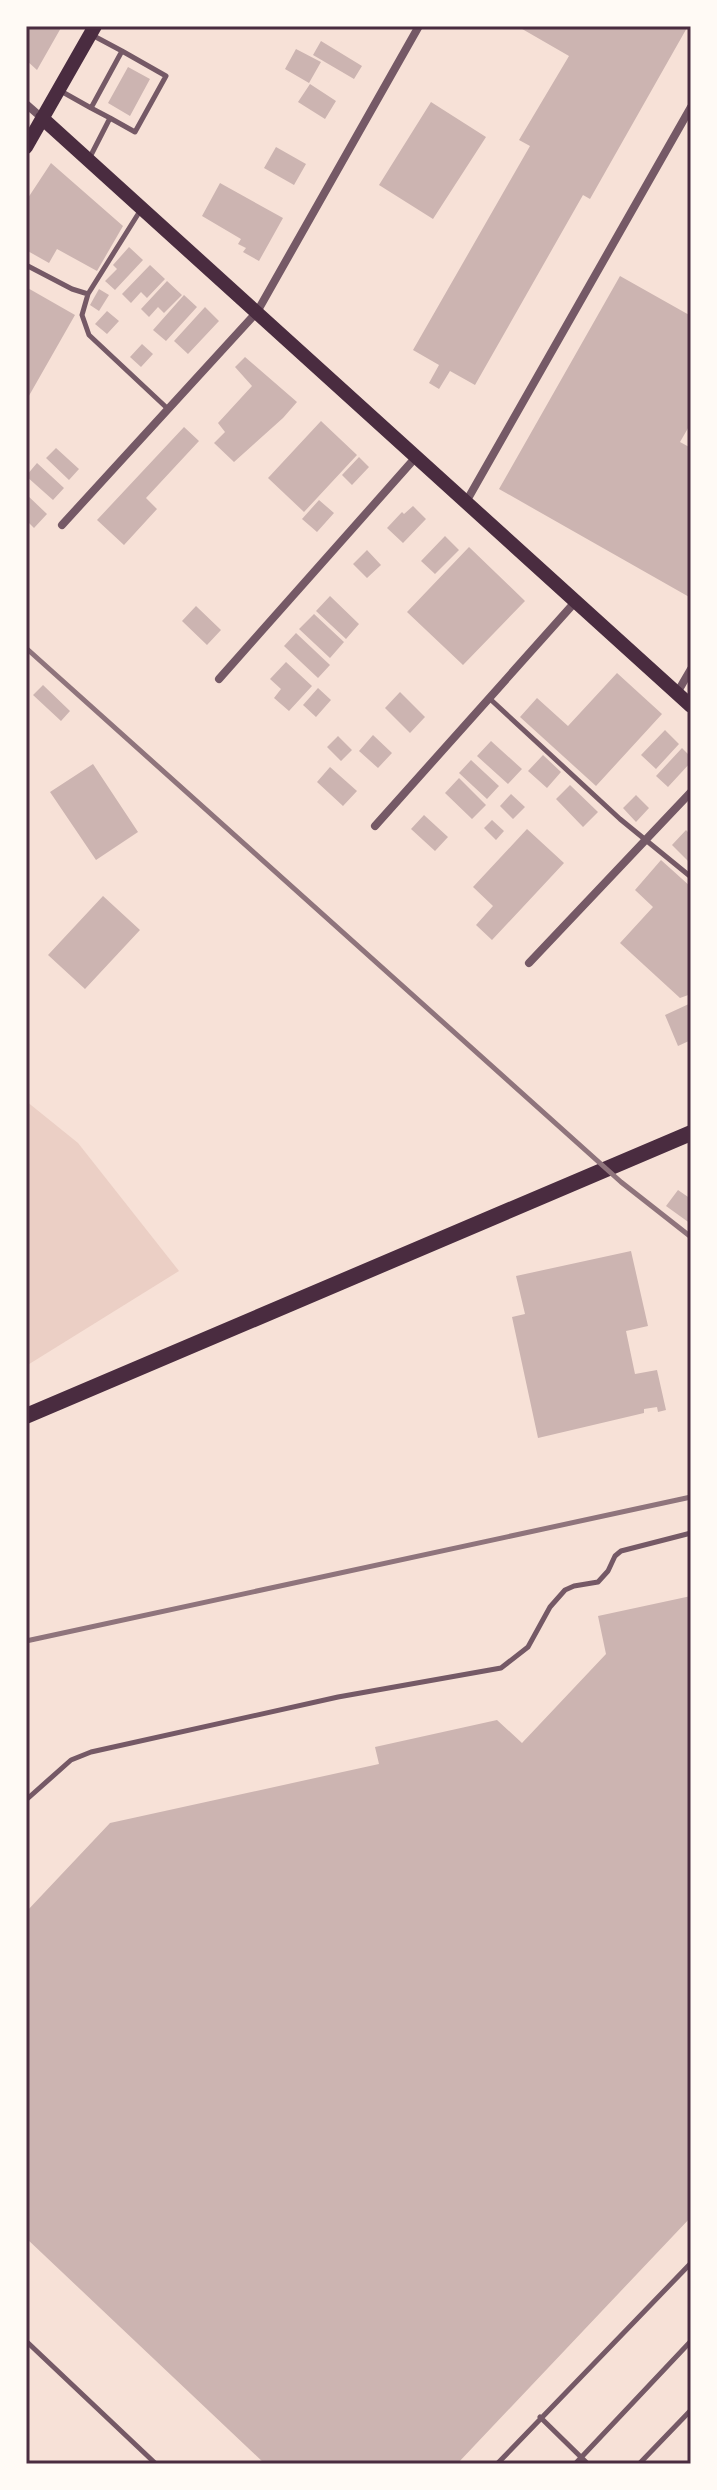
<svg xmlns="http://www.w3.org/2000/svg" width="717" height="2490" viewBox="0 0 717 2490" font-family="'Fira Sans',sans-serif">
<rect width="100%" height="100%" fill="#f7e1d7"/>
<path fill="#ebcfc5" d="M 26,1101 L 78,1143 L 179,1271 L 26,1366 Z"/>
<path fill="#ccb4b1" d="M 26,26 L 62,26 L 37,70 L 26,60 Z
M 517,26 L 688,26 L 590,199 L 583,195 L 475,385 L 450,371 L 439,389 L 429,383 L 439,365 L 413,350 L 530,146 L 519,140 L 569,56 Z
M 321,41 L 362,66 L 354,79 L 313,55 Z
M 296,49 L 321,62 L 309,83 L 285,69 Z
M 128,67 L 150,79 L 130,116 L 108,103 Z
M 310,84 L 336,101 L 325,119 L 298,102 Z
M 431,102 L 486,137 L 433,219 L 379,185 Z
M 276,147 L 306,164 L 294,185 L 264,168 Z
M 51,163 L 123,226 L 97,271 L 57,249 L 49,263 L 26,250 L 26,209 L 29,203 L 26,201 Z
M 220,183 L 283,218 L 259,261 L 243,252 L 246,248 L 238,244 L 241,239 L 202,216 Z
M 129,247 L 143,260 L 115,290 L 105,281 L 117,269 L 113,265 Z
M 150,265 L 165,279 L 147,298 L 141,292 L 131,303 L 122,294 Z
M 620,276 L 691,316 L 691,423 L 680,442 L 691,448 L 691,598 L 499,489 Z
M 167,281 L 182,295 L 164,313 L 158,307 L 149,317 L 141,309 Z
M 26,287 L 75,315 L 26,401 Z
M 99,289 L 109,295 L 99,311 L 90,305 Z
M 184,295 L 197,307 L 166,341 L 153,330 Z
M 205,307 L 219,321 L 188,354 L 174,341 Z
M 107,311 L 119,321 L 107,334 L 95,324 Z
M 142,344 L 153,354 L 141,367 L 130,357 Z
M 245,357 L 297,402 L 283,418 L 234,462 L 214,443 L 225,432 L 218,423 L 252,386 L 235,367 Z
M 321,421 L 357,455 L 304,512 L 268,478 Z
M 184,427 L 199,441 L 146,498 L 157,509 L 124,545 L 97,520 Z
M 56,448 L 79,469 L 69,480 L 46,458 Z
M 359,457 L 369,467 L 352,485 L 342,475 Z
M 37,463 L 64,488 L 53,500 L 26,476 Z
M 26,494 L 47,514 L 34,528 L 26,520 Z
M 319,500 L 334,513 L 317,532 L 302,519 Z
M 413,506 L 426,519 L 403,543 L 387,528 L 402,512 L 404,514 Z
M 445,536 L 459,550 L 435,574 L 421,561 Z
M 469,547 L 525,601 L 463,665 L 407,612 Z
M 367,550 L 381,565 L 367,578 L 353,564 Z
M 330,596 L 359,624 L 346,639 L 316,611 Z
M 196,606 L 221,630 L 207,645 L 182,621 Z
M 314,614 L 344,642 L 330,658 L 299,629 Z
M 296,633 L 330,665 L 318,678 L 284,646 Z
M 286,662 L 312,686 L 289,711 L 274,698 L 281,689 L 270,679 Z
M 617,673 L 662,714 L 596,786 L 520,717 L 537,698 L 568,726 Z
M 43,685 L 70,711 L 61,721 L 33,695 Z
M 318,688 L 331,700 L 316,717 L 303,705 Z
M 400,692 L 425,717 L 410,733 L 385,708 Z
M 665,730 L 679,744 L 656,769 L 641,755 Z
M 373,735 L 392,753 L 378,768 L 359,751 Z
M 338,736 L 352,750 L 341,761 L 327,747 Z
M 491,741 L 522,769 L 508,784 L 477,756 Z
M 682,748 L 691,757 L 691,762 L 668,787 L 656,776 Z
M 543,755 L 561,772 L 547,788 L 528,771 Z
M 471,760 L 499,786 L 487,799 L 459,773 Z
M 93,764 L 138,832 L 96,860 L 50,792 Z
M 330,767 L 357,791 L 343,806 L 317,782 Z
M 459,778 L 486,805 L 472,819 L 445,793 Z
M 570,785 L 598,812 L 583,827 L 556,799 Z
M 511,794 L 525,807 L 513,819 L 500,806 Z
M 636,795 L 649,808 L 636,822 L 623,808 Z
M 424,815 L 448,837 L 435,851 L 411,829 Z
M 492,820 L 504,831 L 496,840 L 484,828 Z
M 527,829 L 564,863 L 492,940 L 476,925 L 493,906 L 473,887 Z
M 686,830 L 691,835 L 691,859 L 689,862 L 672,845 Z
M 661,860 L 691,887 L 691,994 L 680,998 L 620,943 L 653,907 L 635,890 Z
M 103,896 L 140,930 L 85,989 L 48,955 Z
M 691,1003 L 691,1040 L 678,1046 L 665,1015 Z
M 678,1190 L 691,1199 L 691,1224 L 666,1206 Z
M 631,1251 L 648,1326 L 626,1331 L 635,1374 L 657,1370 L 666,1410 L 658,1412 L 657,1407 L 644,1409 L 644,1413 L 538,1438 L 512,1317 L 525,1314 L 516,1276 Z
M 691,1596 L 691,2217 L 457,2464 L 265,2464 L 26,2238 L 26,1912 L 110,1823 L 379,1764 L 375,1747 L 497,1720 L 522,1743 L 606,1654 L 598,1616 Z"/>
<g fill="none" stroke-linecap="round" stroke-linejoin="round">
<path stroke="#755966" stroke-width="5" d="M 59,90 L 91,108 L 122,51 L 92,35
M 110,118 L 135,132 L 166,76 L 122,51
M 89,159 L 110,118 L 91,108
M 26,265 L 72,289 L 88,294 L 140,211
M 88,294 L 82,315 L 89,335 L 168,409
M 489,698 L 620,819 L 691,877
M 26,1800 L 71,1760 L 91,1752 L 338,1697 L 501,1668 L 528,1647 L 550,1607 L 565,1590 L 574,1586 L 598,1582 L 608,1571 L 615,1556 L 621,1551 L 691,1533
M 26,2341 L 156,2464
M 540,2417 L 588,2464
M 497,2464 L 691,2263
M 575,2464 L 691,2341
M 639,2464 L 691,2410"/>
<path stroke="#755966" stroke-width="8" d="M 26,104 L 42,118
M 466,502 L 691,107
M 62,525 L 257,312 L 419,26
M 219,679 L 416,457
M 677,693 L 691,669
M 375,826 L 576,601
M 529,963 L 691,792"/>
<path stroke="#4a2c40" stroke-width="14" d="M 42,118 L 691,706
M 26,147 L 95,26"/>
<path stroke="#4a2c40" stroke-width="16" d="M 26,1416 L 691,1133"/>
<path stroke="#8f747c" stroke-width="5" d="M 26,648 L 621,1182 L 691,1237
M 26,1641 L 691,1497"/>
</g>
<rect width="717" height="2490" fill="none" stroke="#fffaf5" stroke-width="56"/>
<rect x="28" y="28" width="661" height="2434" fill="none" stroke="#4a2c40" stroke-width="3"/>
</svg>
